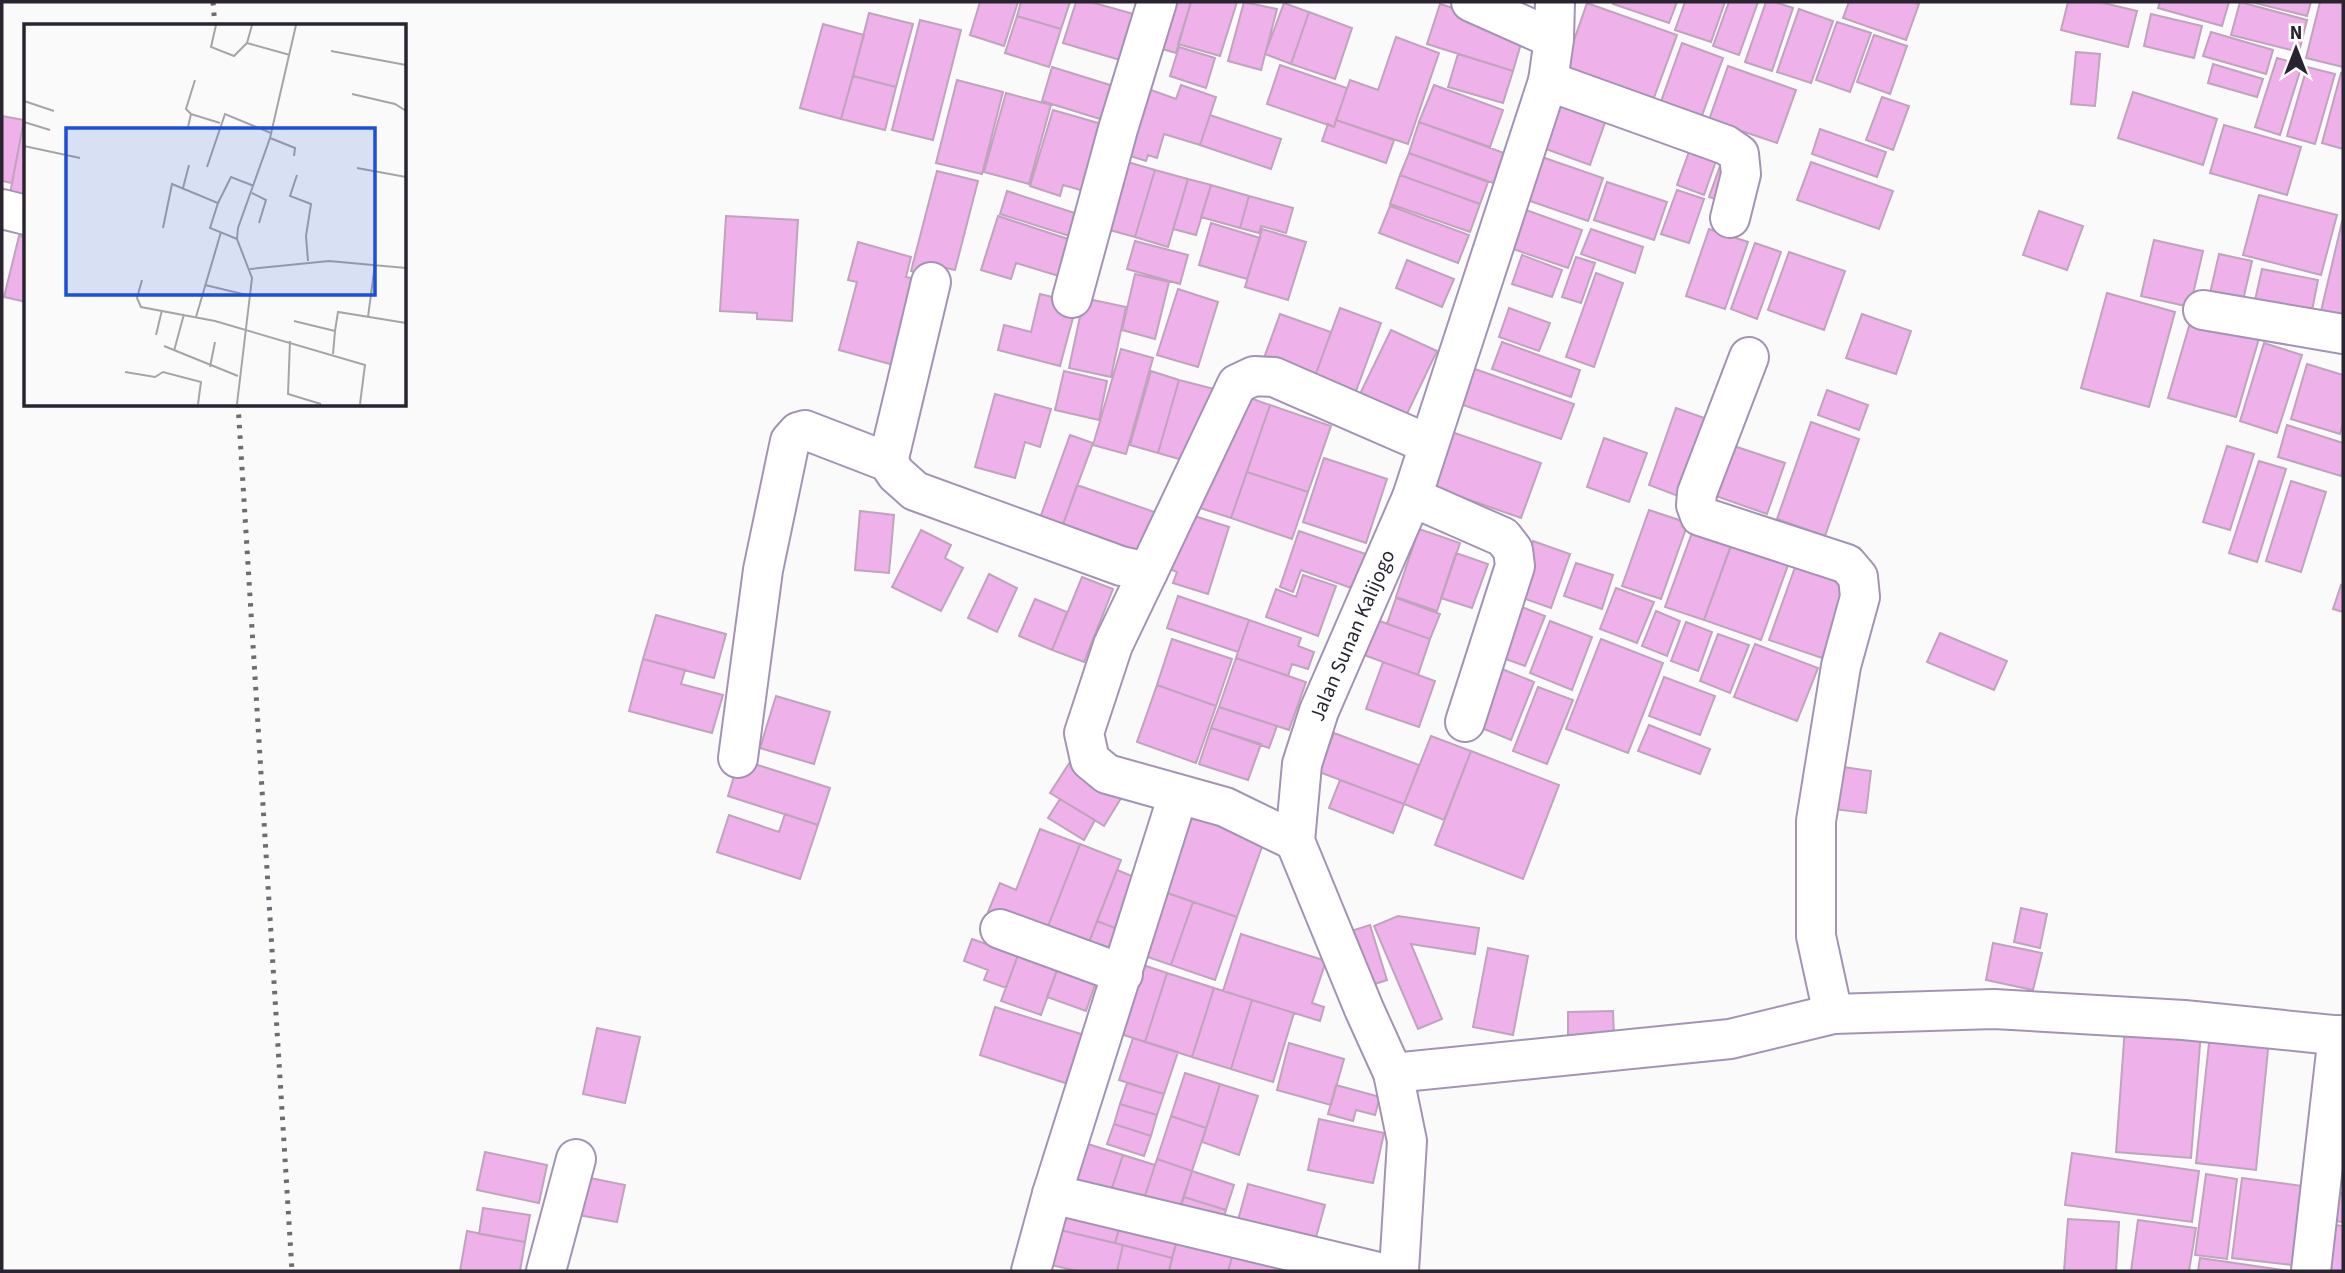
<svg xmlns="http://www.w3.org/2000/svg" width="2345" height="1273" viewBox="0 0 2345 1273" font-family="'Source Sans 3',sans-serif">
<rect width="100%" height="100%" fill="#fafafa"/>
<path fill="#efb1e9" stroke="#c0a3bd" stroke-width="2" d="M 980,2 L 1018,2 L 1004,46 L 970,35 Z
M 1021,2 L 1070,2 L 1061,29 L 1017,16 Z
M 1076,2 L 1091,2 L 1144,17 L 1130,63 L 1063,43 Z
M 1161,2 L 1191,2 L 1176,53 L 1148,45 Z
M 1191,2 L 1237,2 L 1220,56 L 1178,44 Z
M 1244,2 L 1277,9 L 1261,70 L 1228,61 Z
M 1614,2 L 1677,2 L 1669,23 L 1613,4 Z
M 1685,2 L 1725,2 L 1711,42 L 1675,30 Z
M 1729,2 L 1758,2 L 1739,55 L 1713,46 Z
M 1766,2 L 1775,2 L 1793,8 L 1772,71 L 1745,62 Z
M 1849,2 L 1912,2 L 1919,4 L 1906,40 L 1843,18 Z
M 2068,2 L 2100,2 L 2137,11 L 2128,47 L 2061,30 Z
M 2160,2 L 2229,2 L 2222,26 L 2158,8 Z
M 2240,2 L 2307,20 L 2299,52 L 2231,35 Z
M 2251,2 L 2311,2 L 2307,16 Z
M 2320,2 L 2343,2 L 2343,67 L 2306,58 Z
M 1284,3 L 1309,12 L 1291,64 L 1265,54 Z
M 1587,3 L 1677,35 L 1652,103 L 1563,72 Z
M 1440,4 L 1525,30 L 1513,71 L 1427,44 Z
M 1799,9 L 1833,21 L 1811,83 L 1777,72 Z
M 1309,12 L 1352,28 L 1335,79 L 1291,64 Z
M 869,13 L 913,24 L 896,87 L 853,76 Z
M 2151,14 L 2202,26 L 2194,58 L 2144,46 Z
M 1017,16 L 1061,29 L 1049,67 L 1005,53 Z
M 920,20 L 961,30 L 933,140 L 892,130 Z
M 1837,22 L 1871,33 L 1850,92 L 1816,80 Z
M 823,24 L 864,35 L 841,119 L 800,108 Z
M 2211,32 L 2273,50 L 2266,74 L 2203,56 Z
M 1874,35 L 1907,46 L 1890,94 L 1857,82 Z
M 1396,37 L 1439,53 L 1408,144 L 1336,120 L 1350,80 L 1378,90 Z
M 1682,43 L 1723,58 L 1700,121 L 1659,107 Z
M 1179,47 L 1215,58 L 1206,88 L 1170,76 Z
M 2076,52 L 2100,54 L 2095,106 L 2071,104 Z
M 1458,54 L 1513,71 L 1503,103 L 1448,87 Z
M 2277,58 L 2302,65 L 2280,135 L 2255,127 Z
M 2213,64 L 2263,79 L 2257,97 L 2208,83 Z
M 1280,65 L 1347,88 L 1334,127 L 1267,104 Z
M 1728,66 L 1796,90 L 1777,143 L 1709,120 Z
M 1052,67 L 1123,89 L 1113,123 L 1042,101 Z
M 2307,67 L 2335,74 L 2315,144 L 2287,136 Z
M 2341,73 L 2343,74 L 2343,149 L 2322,143 Z
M 853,76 L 896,87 L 885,130 L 841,119 Z
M 957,80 L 1003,92 L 982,174 L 936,163 Z
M 1181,85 L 1216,97 L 1200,145 L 1164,134 L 1157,158 L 1148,155 L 1146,161 L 1118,152 L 1140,86 L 1176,99 Z
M 1434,85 L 1503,110 L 1490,147 L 1419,122 Z
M 1564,92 L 1610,108 L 1590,165 L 1543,148 Z
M 2133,92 L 2217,119 L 2203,165 L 2118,138 Z
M 1006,93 L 1051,105 L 1029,184 L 984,172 Z
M 1882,97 L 1909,106 L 1893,150 L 1866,140 Z
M 1053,110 L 1112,127 L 1091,193 L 1063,185 L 1060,196 L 1030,186 Z
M 1210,115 L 1281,139 L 1271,169 L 1200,145 Z
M 2,116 L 24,120 L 12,183 L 2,181 Z
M 24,120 L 26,121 L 26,202 L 9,199 Z
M 1336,120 L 1394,140 L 1386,163 L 1322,141 L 1328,124 L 1334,127 Z
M 1419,122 L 1507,154 L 1496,184 L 1409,153 Z
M 2224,125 L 2301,147 L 2287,195 L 2210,173 Z
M 1820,129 L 1886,152 L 1877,177 L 1812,154 Z
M 1694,138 L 1721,147 L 1704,195 L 1677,185 Z
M 1725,152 L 1723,202 L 1709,197 Z
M 1409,153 L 1488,182 L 1480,204 L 1400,175 Z
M 1539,156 L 1603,178 L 1588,221 L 1524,199 Z
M 1114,158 L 1155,170 L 1135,237 L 1095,226 Z
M 1811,162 L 1893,191 L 1879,229 L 1797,200 Z
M 1155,170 L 1188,179 L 1168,247 L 1135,237 Z
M 937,171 L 978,181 L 955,270 L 938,266 L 935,277 L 911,271 Z
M 1400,175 L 1480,204 L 1470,232 L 1390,204 Z
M 1188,179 L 1211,185 L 1196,235 L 1173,229 Z
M 1607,182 L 1667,202 L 1654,240 L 1594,220 Z
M 1211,185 L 1249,196 L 1240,228 L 1201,217 Z
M 1677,190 L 1704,199 L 1689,243 L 1661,234 Z
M 1007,191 L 1090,218 L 1082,240 L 1000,214 Z
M 2259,195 L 2337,215 L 2321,275 L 2243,255 Z
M 1249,196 L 1293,208 L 1286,233 L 1261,226 L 1259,233 L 1240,228 Z
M 1390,206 L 1469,235 L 1458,263 L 1379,233 Z
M 1526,210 L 1582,230 L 1568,268 L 1513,249 Z
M 2039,211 L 2083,226 L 2067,270 L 2023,255 Z
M 726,216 L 798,220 L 792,321 L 757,319 L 757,313 L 720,311 Z
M 998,216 L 1074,241 L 1062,277 L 1016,263 L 1011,279 L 981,270 Z
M 2342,222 L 2343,223 L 2343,316 L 2321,311 Z
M 1211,223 L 1260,238 L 1247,279 L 1199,265 Z
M 1262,229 L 1306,242 L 1288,300 L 1245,287 Z
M 1591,229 L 1643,247 L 1635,273 L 1581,254 Z
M 1709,229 L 1748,242 L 1725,309 L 1686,296 Z
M 19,236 L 26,237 L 26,302 L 4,297 Z
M 2154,240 L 2203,251 L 2190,307 L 2141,296 Z
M 1135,241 L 1188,255 L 1180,284 L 1127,269 Z
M 858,242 L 911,257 L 906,277 L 921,280 L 897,366 L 839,350 L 857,282 L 848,280 Z
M 1755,243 L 1781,252 L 1757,319 L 1731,309 Z
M 1789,252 L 1845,271 L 1824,330 L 1768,310 Z
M 2219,254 L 2252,261 L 2241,309 L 2208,302 Z
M 1522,255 L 1562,270 L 1552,297 L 1512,284 Z
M 1576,257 L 1595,263 L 1581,303 L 1562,297 Z
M 1407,260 L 1454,279 L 1442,307 L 1396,288 Z
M 2262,269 L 2318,280 L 2310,321 L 2253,309 Z
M 1596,273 L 1623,283 L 1594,367 L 1566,357 Z
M 1135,274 L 1169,282 L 1155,339 L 1122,330 Z
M 1178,289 L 1218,302 L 1198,367 L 1157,355 Z
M 2107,293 L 2175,312 L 2149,407 L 2081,388 Z
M 1040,294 L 1077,303 L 1060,366 L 998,350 L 1004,325 L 1031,332 Z
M 1084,298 L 1126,307 L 1111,377 L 1069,368 Z
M 1340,308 L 1381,323 L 1352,402 L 1311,387 Z
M 1509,308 L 1550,323 L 1539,351 L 1499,337 Z
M 1280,314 L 1331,332 L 1311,387 L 1260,369 Z
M 1862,314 L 1911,331 L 1896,374 L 1846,358 Z
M 2192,316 L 2260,335 L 2236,417 L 2168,398 Z
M 1391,330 L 1437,351 L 1405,418 L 1359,396 Z
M 1502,342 L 1580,370 L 1571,397 L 1492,369 Z
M 2264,343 L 2302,355 L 2277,433 L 2240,421 Z
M 1121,349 L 1153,358 L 1126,454 L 1093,445 Z
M 2307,364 L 2343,375 L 2343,423 L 2340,434 L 2291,419 Z
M 1472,368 L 1574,404 L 1561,439 L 1460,404 Z
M 1064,371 L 1107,381 L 1099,420 L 1055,410 Z
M 1151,371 L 1179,380 L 1158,453 L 1130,445 Z
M 1179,380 L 1218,390 L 1197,464 L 1158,453 Z
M 1827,390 L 1868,405 L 1859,430 L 1818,415 Z
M 995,394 L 1051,409 L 1040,447 L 1025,442 L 1015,478 L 975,467 Z
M 1247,397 L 1270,405 L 1231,518 L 1197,507 Z
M 1270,405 L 1331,426 L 1308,492 L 1247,472 Z
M 1676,408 L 1713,421 L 1686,499 L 1649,485 Z
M 1811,422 L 1859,439 L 1825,536 L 1777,519 Z
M 2287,425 L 2343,443 L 2343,469 L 2341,476 L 2278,457 Z
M 1449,431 L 1541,463 L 1521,518 L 1430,486 Z
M 1070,435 L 1093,443 L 1062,527 L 1040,518 Z
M 1604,438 L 1647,453 L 1629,502 L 1587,487 Z
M 1725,443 L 1785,463 L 1767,514 L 1707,493 Z
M 2227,446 L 2254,454 L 2230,530 L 2203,522 Z
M 1324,458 L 1387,479 L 1366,543 L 1303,522 Z
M 2259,461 L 2286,469 L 2257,562 L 2229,553 Z
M 1247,472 L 1308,492 L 1292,539 L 1231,518 Z
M 2291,481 L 2326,492 L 2301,572 L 2266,561 Z
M 1077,485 L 1163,515 L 1148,557 L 1062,527 Z
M 1649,510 L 1688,523 L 1661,599 L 1622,586 Z
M 860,511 L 894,515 L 889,573 L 855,570 Z
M 1185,513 L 1229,527 L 1208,594 L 1173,583 L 1177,572 L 1167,568 Z
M 1419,529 L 1460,543 L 1437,611 L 1396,597 Z
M 921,530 L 951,545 L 945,558 L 963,568 L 941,611 L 892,587 Z
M 1693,530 L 1732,543 L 1704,620 L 1665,607 Z
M 1299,531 L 1366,554 L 1354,589 L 1301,570 L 1293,592 L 1280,587 Z
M 1533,541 L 1570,554 L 1551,608 L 1514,595 Z
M 1731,545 L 1788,565 L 1761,640 L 1704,620 Z
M 1456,553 L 1488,564 L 1472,608 L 1441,598 Z
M 1798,559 L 1850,577 L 1822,658 L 1769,640 Z
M 1576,563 L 1613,575 L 1602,609 L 1564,596 Z
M 989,574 L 1017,588 L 997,632 L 968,618 Z
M 1303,575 L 1336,586 L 1318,636 L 1266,617 L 1276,589 L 1296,597 Z
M 1082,577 L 1113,589 L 1084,662 L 1052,650 Z
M 2341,585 L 2343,586 L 2343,612 L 2333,609 Z
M 1616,588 L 1654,602 L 1637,643 L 1600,629 Z
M 1178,596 L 1249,620 L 1238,652 L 1167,628 Z
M 1396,598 L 1440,614 L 1430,639 L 1387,624 Z
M 1035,599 L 1067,612 L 1052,650 L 1019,636 Z
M 1519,606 L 1545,616 L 1525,666 L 1500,657 Z
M 1656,611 L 1680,621 L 1667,656 L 1642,646 Z
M 656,615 L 726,634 L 714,678 L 643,659 Z
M 1249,620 L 1301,638 L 1298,646 L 1314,652 L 1308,669 L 1292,664 L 1288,676 L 1236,658 Z
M 1377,620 L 1430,639 L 1418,675 L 1364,655 Z
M 1550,621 L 1592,637 L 1572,690 L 1530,673 Z
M 1686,622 L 1712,632 L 1698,671 L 1671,661 Z
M 1940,633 L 2007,661 L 1994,690 L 1927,662 Z
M 1718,634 L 1749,645 L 1730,693 L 1700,681 Z
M 1172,639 L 1232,659 L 1216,706 L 1157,685 Z
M 1601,639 L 1663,663 L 1628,753 L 1566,729 Z
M 1755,644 L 1818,668 L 1797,721 L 1734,697 Z
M 1236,658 L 1306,682 L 1289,730 L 1219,707 Z
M 643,659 L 685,670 L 681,684 L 723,695 L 712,733 L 629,711 Z
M 1383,662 L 1435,681 L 1419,727 L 1366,709 Z
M 1502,669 L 1534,682 L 1511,740 L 1479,727 Z
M 1664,677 L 1715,696 L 1700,735 L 1649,716 Z
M 1157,685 L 1216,706 L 1196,763 L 1137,742 Z
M 1538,687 L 1573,700 L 1547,764 L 1513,751 Z
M 776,696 L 830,712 L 814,764 L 760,748 Z
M 1219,707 L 1277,726 L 1269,748 L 1211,728 Z
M 1649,725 L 1710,749 L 1700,774 L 1638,751 Z
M 1211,728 L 1261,744 L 1248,780 L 1199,764 Z
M 1334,733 L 1419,765 L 1404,804 L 1319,772 Z
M 1431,736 L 1471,751 L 1444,820 L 1404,804 Z
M 1471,751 L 1559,785 L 1523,879 L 1435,845 Z
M 739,759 L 830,788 L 818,825 L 728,796 Z
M 1070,762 L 1123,795 L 1104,826 L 1050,793 Z
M 1830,765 L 1871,771 L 1866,813 L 1825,808 Z
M 1340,780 L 1404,804 L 1393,833 L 1329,808 Z
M 1060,799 L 1095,820 L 1084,840 L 1048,818 Z
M 1183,812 L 1264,841 L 1237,917 L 1156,889 Z
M 785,814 L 818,825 L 800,879 L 717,852 L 729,815 L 779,832 Z
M 1040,829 L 1080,844 L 1045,934 L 988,912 L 1000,883 L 1016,890 Z
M 1080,844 L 1121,860 L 1086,950 L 1045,934 Z
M 1117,870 L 1149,883 L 1128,933 L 1097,921 Z
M 1156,889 L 1193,902 L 1171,965 L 1133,952 Z
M 1193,902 L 1237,917 L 1215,980 L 1171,965 Z
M 2021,908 L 2047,914 L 2040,948 L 2014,942 Z
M 1398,916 L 1479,928 L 1475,954 L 1411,944 L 1442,1019 L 1418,1029 L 1374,926 Z
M 1097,921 L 1128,933 L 1118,962 L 1086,950 Z
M 1370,925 L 1387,980 L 1360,989 L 1342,934 Z
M 1241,934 L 1326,961 L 1312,1003 L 1324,1007 L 1320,1021 L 1223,991 Z
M 972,939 L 1018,955 L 1006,988 L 984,980 L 988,970 L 964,961 Z
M 1993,943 L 2042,953 L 2033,990 L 1986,980 Z
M 1488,948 L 1528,956 L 1513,1035 L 1473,1027 Z
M 1063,954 L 1101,967 L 1086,1011 L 1047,997 Z
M 1018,955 L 1058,968 L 1041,1015 L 1001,1001 Z
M 1131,961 L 1167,973 L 1145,1042 L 1109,1030 Z
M 1167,973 L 1214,988 L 1192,1057 L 1145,1042 Z
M 1214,988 L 1252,1000 L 1231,1069 L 1192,1057 Z
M 1252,1000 L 1294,1013 L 1273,1082 L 1231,1069 Z
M 995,1007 L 1084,1035 L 1068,1084 L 980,1055 Z
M 1613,1011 L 1614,1035 L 1568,1037 L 1568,1012 Z
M 2125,1027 L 2201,1032 L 2191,1158 L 2116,1152 Z
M 597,1028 L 640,1037 L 625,1103 L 583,1094 Z
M 2210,1034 L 2269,1040 L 2256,1170 L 2196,1163 Z
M 1133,1038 L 1178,1052 L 1164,1094 L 1119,1080 Z
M 1289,1043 L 1344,1059 L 1331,1105 L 1277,1090 Z
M 1185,1073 L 1220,1084 L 1206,1128 L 1171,1116 Z
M 1127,1083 L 1164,1094 L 1157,1115 L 1120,1104 Z
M 1220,1084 L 1258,1096 L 1239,1155 L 1202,1142 Z
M 1336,1085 L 1380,1097 L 1375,1115 L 1356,1110 L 1353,1121 L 1328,1114 Z
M 1120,1104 L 1157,1115 L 1151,1136 L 1114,1124 Z
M 1171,1116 L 1206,1128 L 1192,1171 L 1157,1159 Z
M 1319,1119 L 1384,1133 L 1373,1183 L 1308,1170 Z
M 1114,1124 L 1151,1136 L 1144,1156 L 1107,1144 Z
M 1075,1140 L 1123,1155 L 1109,1197 L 1061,1182 Z
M 485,1152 L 547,1165 L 539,1203 L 477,1190 Z
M 2072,1153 L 2199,1171 L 2192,1222 L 2065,1205 Z
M 1123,1155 L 1155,1165 L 1141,1208 L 1109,1197 Z
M 1157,1159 L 1192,1171 L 1176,1219 L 1141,1208 Z
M 1192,1171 L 1234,1185 L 1226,1210 L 1184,1197 Z
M 2206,1174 L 2237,1179 L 2227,1259 L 2195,1255 Z
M 585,1177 L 625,1185 L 617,1222 L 578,1215 Z
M 2242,1178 L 2310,1187 L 2300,1266 L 2232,1258 Z
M 1248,1184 L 1325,1205 L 1313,1248 L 1236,1227 Z
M 2324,1190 L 2343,1193 L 2343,1222 L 2321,1219 Z
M 1054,1197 L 1123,1215 L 1115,1243 L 1047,1227 Z
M 1184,1197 L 1226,1210 L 1219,1233 L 1176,1219 Z
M 483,1208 L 530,1215 L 525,1242 L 479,1234 Z
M 1123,1215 L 1180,1229 L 1172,1258 L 1115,1243 Z
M 2068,1219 L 2119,1222 L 2116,1271 L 2064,1271 Z
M 2138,1220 L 2196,1228 L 2189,1271 L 2131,1271 Z
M 2323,1223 L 2343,1226 L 2343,1271 L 2316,1271 Z
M 1047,1227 L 1123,1245 L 1117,1271 L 1077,1271 L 1038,1262 Z
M 1180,1229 L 1236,1243 L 1228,1271 L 1169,1271 Z
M 467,1231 L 525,1242 L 520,1271 L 460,1271 Z
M 1236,1243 L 1296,1271 L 1228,1271 Z
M 1123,1245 L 1172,1258 L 1169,1271 L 1117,1271 Z
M 2200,1258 L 2289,1271 L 2198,1271 Z"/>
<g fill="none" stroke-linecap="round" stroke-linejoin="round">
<defs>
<g id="minor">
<path d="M 1471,2 L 1554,39"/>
<path d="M 1548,81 L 1726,145 L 1739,154 L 1741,174 L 1730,218"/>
<path d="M 2,209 L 26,215"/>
<path d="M 1072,298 L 1118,129 L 1157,2"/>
<path d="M 2203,310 L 2343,334"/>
<path d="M 1749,357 L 1697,493 L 1696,505 L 1700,516 L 1847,564 L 1858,577 L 1860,597 L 1841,666 L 1816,821 L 1816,936 L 1833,1014"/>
<path d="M 888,462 L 931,282"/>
<path d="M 1412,497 L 1503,537 L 1513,550 L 1515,566 L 1465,722"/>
<path d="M 1148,572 L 1237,384 L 1254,376 L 1274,377 L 1428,444"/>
<path d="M 738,758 L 763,570 L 790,441 L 798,432 L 805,430 L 888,462 L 896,474 L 915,491 L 1121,566 L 1148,572 L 1113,645 L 1084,733 L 1090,760 L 1107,774 L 1225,807 L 1295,841"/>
<path d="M 1000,929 L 1123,974"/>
<path d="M 1393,1073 L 1730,1039 L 1833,1014 L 1994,1009 L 2184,1020 L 2343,1036"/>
<path d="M 1052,1194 L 1374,1271"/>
<path d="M 546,1271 L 576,1159"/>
<path d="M 1031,1271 L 1052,1194 L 1178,795"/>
<path id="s1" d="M 1399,1271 L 1407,1141 L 1393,1073 L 1364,1009 L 1295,841 L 1302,764 L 1319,711 L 1412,497 L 1548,81 L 1554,39 L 1555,2"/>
<path d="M 2311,1271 L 2338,1035"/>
</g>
</defs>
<use href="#minor" stroke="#a394b4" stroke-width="42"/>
<use href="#minor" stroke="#fff" stroke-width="38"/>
<path stroke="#6f6b73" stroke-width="5" stroke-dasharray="3.5 7" stroke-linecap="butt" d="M 213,2 L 215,26
M 238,404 L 292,1271"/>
</g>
<g text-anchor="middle" stroke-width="7" stroke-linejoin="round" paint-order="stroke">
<g font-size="21" fill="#2a2430" stroke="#fff">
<text dy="7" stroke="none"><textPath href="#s1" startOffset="667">Jalan Sunan Kalijogo</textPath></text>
</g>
</g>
<g transform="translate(24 24)">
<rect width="382" height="382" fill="#fafafa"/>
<path fill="none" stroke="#a7a4a9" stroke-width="2" d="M 192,1 L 187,23 L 210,32 L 223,19 L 228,1M 223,19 L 266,31M 307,27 L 382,41M 328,70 L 371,80 L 382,87M 0,77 L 30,87M 167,90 L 162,85 L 171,56M 0,98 L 26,106M 164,103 L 167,90 L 196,99M 246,114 L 271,124 L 270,132M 0,122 L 56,134M 183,143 L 201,90 L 247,109M 333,144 L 382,153M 273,151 L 266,172 L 287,180 L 282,212 L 284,237M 159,164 L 165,141M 228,169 L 242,176 L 235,199M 194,179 L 207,153 L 230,162M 139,204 L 148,160 L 194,179 L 186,204 L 213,215M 226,245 L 305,237 L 382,244M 118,256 L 113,274 L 117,283 L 191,297 L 341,341 L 336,380M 181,261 L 227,272M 172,293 L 197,208M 344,293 L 351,240M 270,297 L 311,307 L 314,288 L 382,299M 132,311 L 138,286M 266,317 L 264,370 L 297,380M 140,322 L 214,352M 150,327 L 160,290M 309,330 L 311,307M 186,343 L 191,318M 101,348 L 131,353 L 139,348 L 177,358 L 174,380M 213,380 L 228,254 L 213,215 L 214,204 L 246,114 L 272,1"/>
<path fill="#1d4ed8" fill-opacity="0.15" stroke="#1d4ed8" stroke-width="3.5" d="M 42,104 L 351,104 L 351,271 L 42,271 Z"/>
<rect width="382" height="382" fill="none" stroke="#2a2430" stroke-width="3.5"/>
</g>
<rect width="2345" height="1273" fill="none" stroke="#2a2430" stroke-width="7"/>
<g transform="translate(2296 49)" stroke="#ffffff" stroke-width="5" paint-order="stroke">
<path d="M0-5L12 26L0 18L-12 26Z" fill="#2a2430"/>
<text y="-10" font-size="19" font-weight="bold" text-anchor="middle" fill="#2a2430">N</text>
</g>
</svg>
